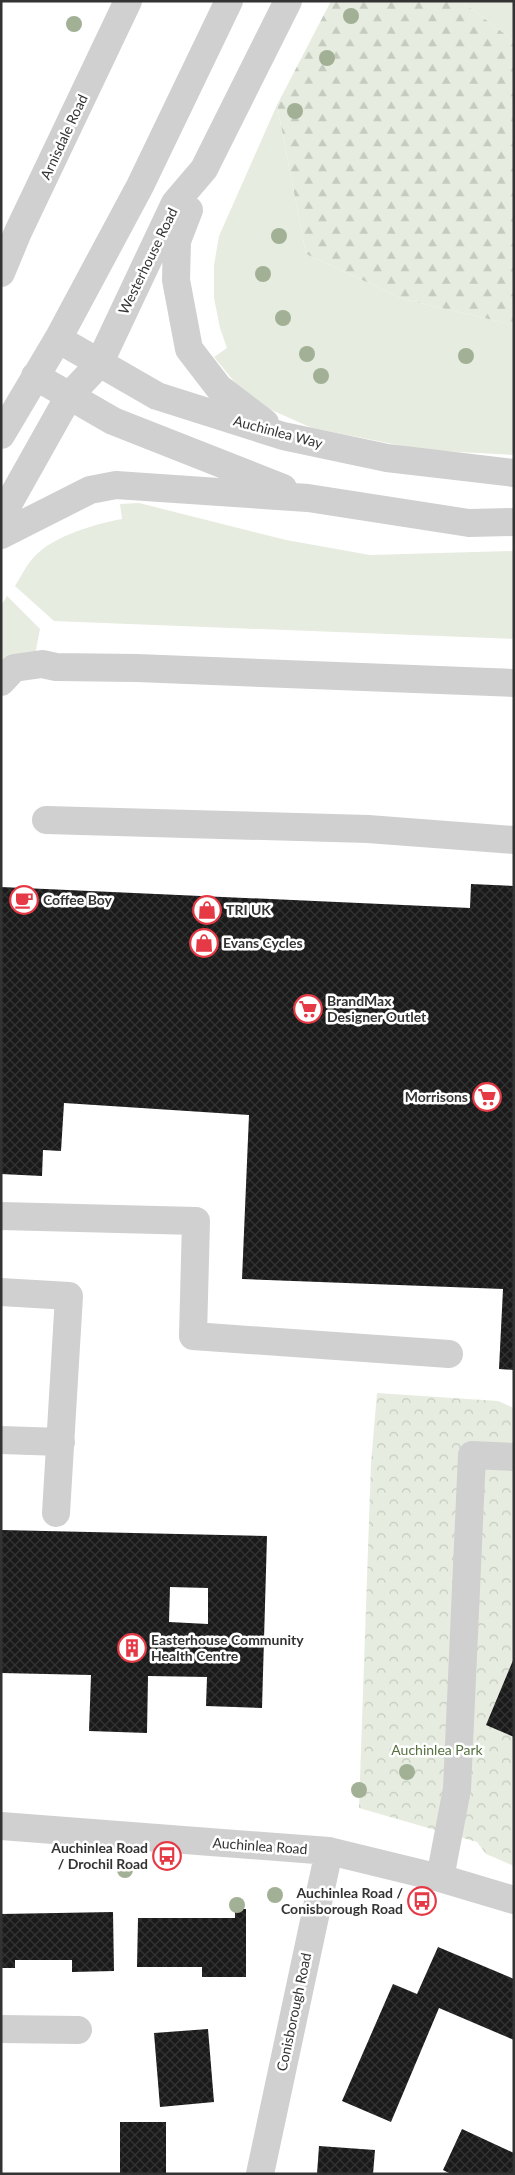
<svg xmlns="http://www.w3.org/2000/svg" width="515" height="2175" viewBox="0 0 515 2175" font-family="Lato,sans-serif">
<defs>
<pattern id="forest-firs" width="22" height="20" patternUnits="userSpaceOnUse" patternTransform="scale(1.25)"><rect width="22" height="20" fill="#e6ecdf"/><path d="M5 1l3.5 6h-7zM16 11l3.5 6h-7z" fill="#c6cbc0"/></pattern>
<pattern id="park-crowns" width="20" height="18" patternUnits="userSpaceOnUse" patternTransform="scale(1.25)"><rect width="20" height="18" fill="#e6ecdf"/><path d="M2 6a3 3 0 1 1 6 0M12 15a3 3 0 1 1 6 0" fill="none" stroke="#c6cbc0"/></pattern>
<pattern id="building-cross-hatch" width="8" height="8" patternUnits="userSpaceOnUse" patternTransform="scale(1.25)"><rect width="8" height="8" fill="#1a1a1a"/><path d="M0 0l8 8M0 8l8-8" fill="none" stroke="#333"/></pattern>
</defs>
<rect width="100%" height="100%" fill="#fff"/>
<path fill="#e6ecdf" d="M 461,1 L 514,1 L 514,41 Z
M 277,105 L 306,254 L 403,299 L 514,325 L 514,455 L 423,450 L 312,428 L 258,404 L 237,385 L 214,357 L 227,348 L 220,328 L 214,298 L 214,265 L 219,236 Z
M 139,503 L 286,540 L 370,555 L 514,551 L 514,639 L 54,621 L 15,586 C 21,577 26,565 34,557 C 53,536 95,524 122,519 L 120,504 Z
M 7,596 L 40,629 L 35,655 L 1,664 L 1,606 Z"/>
<path fill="url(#forest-firs)" d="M 331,1 L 461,1 L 514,41 L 514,325 L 403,299 L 306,254 L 277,105 Z"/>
<path fill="url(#park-crowns)" d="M 377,1393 L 498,1401 L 514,1408 L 514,1866 L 486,1854 L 477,1842 L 359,1808 L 371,1463 Z"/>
<path fill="url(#building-cross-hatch)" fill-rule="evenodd" d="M 471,884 L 514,886 L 514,1370 L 499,1369 L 503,1289 L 242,1279 L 249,1115 L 64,1103 L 61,1151 L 43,1150 L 42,1176 L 1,1174 L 1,887 L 470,908 Z
M 1,1530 L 267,1536 L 262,1708 L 206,1706 L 207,1677 L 148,1676 L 147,1733 L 89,1731 L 91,1675 L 1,1673 ZM 170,1587 L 208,1588 L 208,1624 L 169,1622 Z
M 514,1658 L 514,1737 L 486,1725 Z
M 235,1909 L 246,1909 L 246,1977 L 202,1977 L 202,1967 L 137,1967 L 138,1918 L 235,1918 Z
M 113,1912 L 114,1971 L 72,1972 L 72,1960 L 15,1960 L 15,1968 L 1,1968 L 1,1914 Z
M 438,1947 L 514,1979 L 514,2040 L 439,2008 L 391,2122 L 342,2101 L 393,1984 L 417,1994 Z
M 208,2029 L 214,2102 L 160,2107 L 154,2033 Z
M 120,2122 L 166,2122 L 166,2174 L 120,2174 Z
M 462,2129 L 514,2153 L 514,2174 L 451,2174 L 443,2170 Z
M 319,2146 L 375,2150 L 373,2174 L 317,2174 Z"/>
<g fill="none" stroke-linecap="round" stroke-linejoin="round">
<path stroke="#d0d0d0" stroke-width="28" d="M 189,210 L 177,241 L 176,280 L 189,349 L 219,388 L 265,423
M 1,273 L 18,232 L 128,1
M 58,339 L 157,396 L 283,436 L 387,458 L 514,473
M 35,376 L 113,421 L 283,488
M 1,435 L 58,339 L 140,186 L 229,1
M 1,517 L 69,396 L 99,364 L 175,203 L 204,169 L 288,1
M 1,535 L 90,490 L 116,485 L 308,498 L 469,523 L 514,522
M 1,682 L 14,668 L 42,664 L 56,667 L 137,668 L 514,683
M 46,820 L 368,829 L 514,840
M 1,1216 L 196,1221 L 193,1336 L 449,1354
M 1,1292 L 69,1296 L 56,1513
M 1,1440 L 61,1442
M 1,1826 L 329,1851 L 440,1878 L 514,1900
M 440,1878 L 457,1789 L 472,1455 L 514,1457
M 1,2029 L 78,2030
M 260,2174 L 329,1851"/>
</g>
<g fill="#a2b095">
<circle cx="351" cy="16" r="8"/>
<circle cx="74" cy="24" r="8"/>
<circle cx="327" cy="58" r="8"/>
<circle cx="295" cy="111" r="8"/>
<circle cx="279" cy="236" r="8"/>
<circle cx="263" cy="274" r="8"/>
<circle cx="283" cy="318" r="8"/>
<circle cx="307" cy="354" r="8"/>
<circle cx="466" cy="356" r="8"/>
<circle cx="321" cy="376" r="8"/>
<circle cx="407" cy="1772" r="8"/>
<circle cx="359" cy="1790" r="8"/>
<circle cx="125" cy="1870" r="8"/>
<circle cx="275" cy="1895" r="8"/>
<circle cx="237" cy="1905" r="8"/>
</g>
<defs>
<symbol id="cafe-ring" viewBox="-11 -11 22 22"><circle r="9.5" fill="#fff" stroke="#e63946" stroke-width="1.5"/><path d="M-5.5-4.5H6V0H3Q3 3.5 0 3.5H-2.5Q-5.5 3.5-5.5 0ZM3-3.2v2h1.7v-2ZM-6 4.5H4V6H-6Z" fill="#e63946"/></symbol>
<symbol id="shop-ring" viewBox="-11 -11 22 22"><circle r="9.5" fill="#fff" stroke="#e63946" stroke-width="1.5"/><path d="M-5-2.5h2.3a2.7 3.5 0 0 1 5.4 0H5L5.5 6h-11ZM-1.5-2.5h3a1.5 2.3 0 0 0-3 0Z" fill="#e63946"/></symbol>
<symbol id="supermarket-ring" viewBox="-11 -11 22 22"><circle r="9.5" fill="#fff" stroke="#e63946" stroke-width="1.5"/><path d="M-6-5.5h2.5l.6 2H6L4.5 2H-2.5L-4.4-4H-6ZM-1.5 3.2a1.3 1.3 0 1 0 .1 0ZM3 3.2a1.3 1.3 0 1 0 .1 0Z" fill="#e63946"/></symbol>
<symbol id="building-ring" viewBox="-11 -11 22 22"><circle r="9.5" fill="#fff" stroke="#e63946" stroke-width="1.5"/><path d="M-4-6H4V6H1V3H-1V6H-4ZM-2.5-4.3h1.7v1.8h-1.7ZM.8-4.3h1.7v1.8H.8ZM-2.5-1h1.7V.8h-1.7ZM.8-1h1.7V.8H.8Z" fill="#e63946"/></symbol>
<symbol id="bus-ring" viewBox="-11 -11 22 22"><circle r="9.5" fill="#fff" stroke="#e63946" stroke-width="1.5"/><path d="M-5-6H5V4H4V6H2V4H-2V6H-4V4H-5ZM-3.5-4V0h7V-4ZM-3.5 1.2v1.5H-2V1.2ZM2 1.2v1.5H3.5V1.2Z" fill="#e63946"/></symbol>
</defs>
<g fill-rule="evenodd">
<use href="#cafe-ring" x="8" y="884" width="32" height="32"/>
<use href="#shop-ring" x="191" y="894" width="32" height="32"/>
<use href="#shop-ring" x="188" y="927" width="32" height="32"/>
<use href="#supermarket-ring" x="292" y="993" width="32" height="32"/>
<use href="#supermarket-ring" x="471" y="1081" width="32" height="32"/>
<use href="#building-ring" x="116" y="1632" width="32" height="32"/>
<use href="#bus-ring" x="151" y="1840" width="32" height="32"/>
<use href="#bus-ring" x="406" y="1885" width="32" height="32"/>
</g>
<g text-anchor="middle" stroke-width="5" stroke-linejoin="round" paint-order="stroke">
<g font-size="14" fill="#333" stroke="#fff">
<text transform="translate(64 137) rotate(-65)" y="5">Arnisdale Road</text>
<text transform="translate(148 261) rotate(-64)" y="5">Westerhouse Road</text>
<text transform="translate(278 432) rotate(15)" y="5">Auchinlea Way</text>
<text transform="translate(260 1846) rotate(4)" y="5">Auchinlea Road</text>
<text transform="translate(294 2012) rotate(-78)" y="5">Conisborough Road</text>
</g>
<g font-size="14" font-weight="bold" fill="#333" stroke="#fff" text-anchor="start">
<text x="43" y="905">Coffee Boy</text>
<text x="226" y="915">TRI UK</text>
<text x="223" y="948">Evans Cycles</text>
<text x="327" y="1006">BrandMax<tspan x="327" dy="16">Designer Outlet</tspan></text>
<text x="468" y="1102" text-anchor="end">Morrisons</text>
<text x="151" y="1645">Easterhouse Community<tspan x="151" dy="16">Health Centre</tspan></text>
<text x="148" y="1853" text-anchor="end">Auchinlea Road<tspan x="148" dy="16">/ Drochil Road</tspan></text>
<text x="403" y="1898" text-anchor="end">Auchinlea Road /<tspan x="403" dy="16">Conisborough Road</tspan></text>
</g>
<g font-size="14" fill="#56703f" stroke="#fff">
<text x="437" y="1755">Auchinlea Park</text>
</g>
</g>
<rect width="515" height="2175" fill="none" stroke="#333333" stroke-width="5"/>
</svg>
